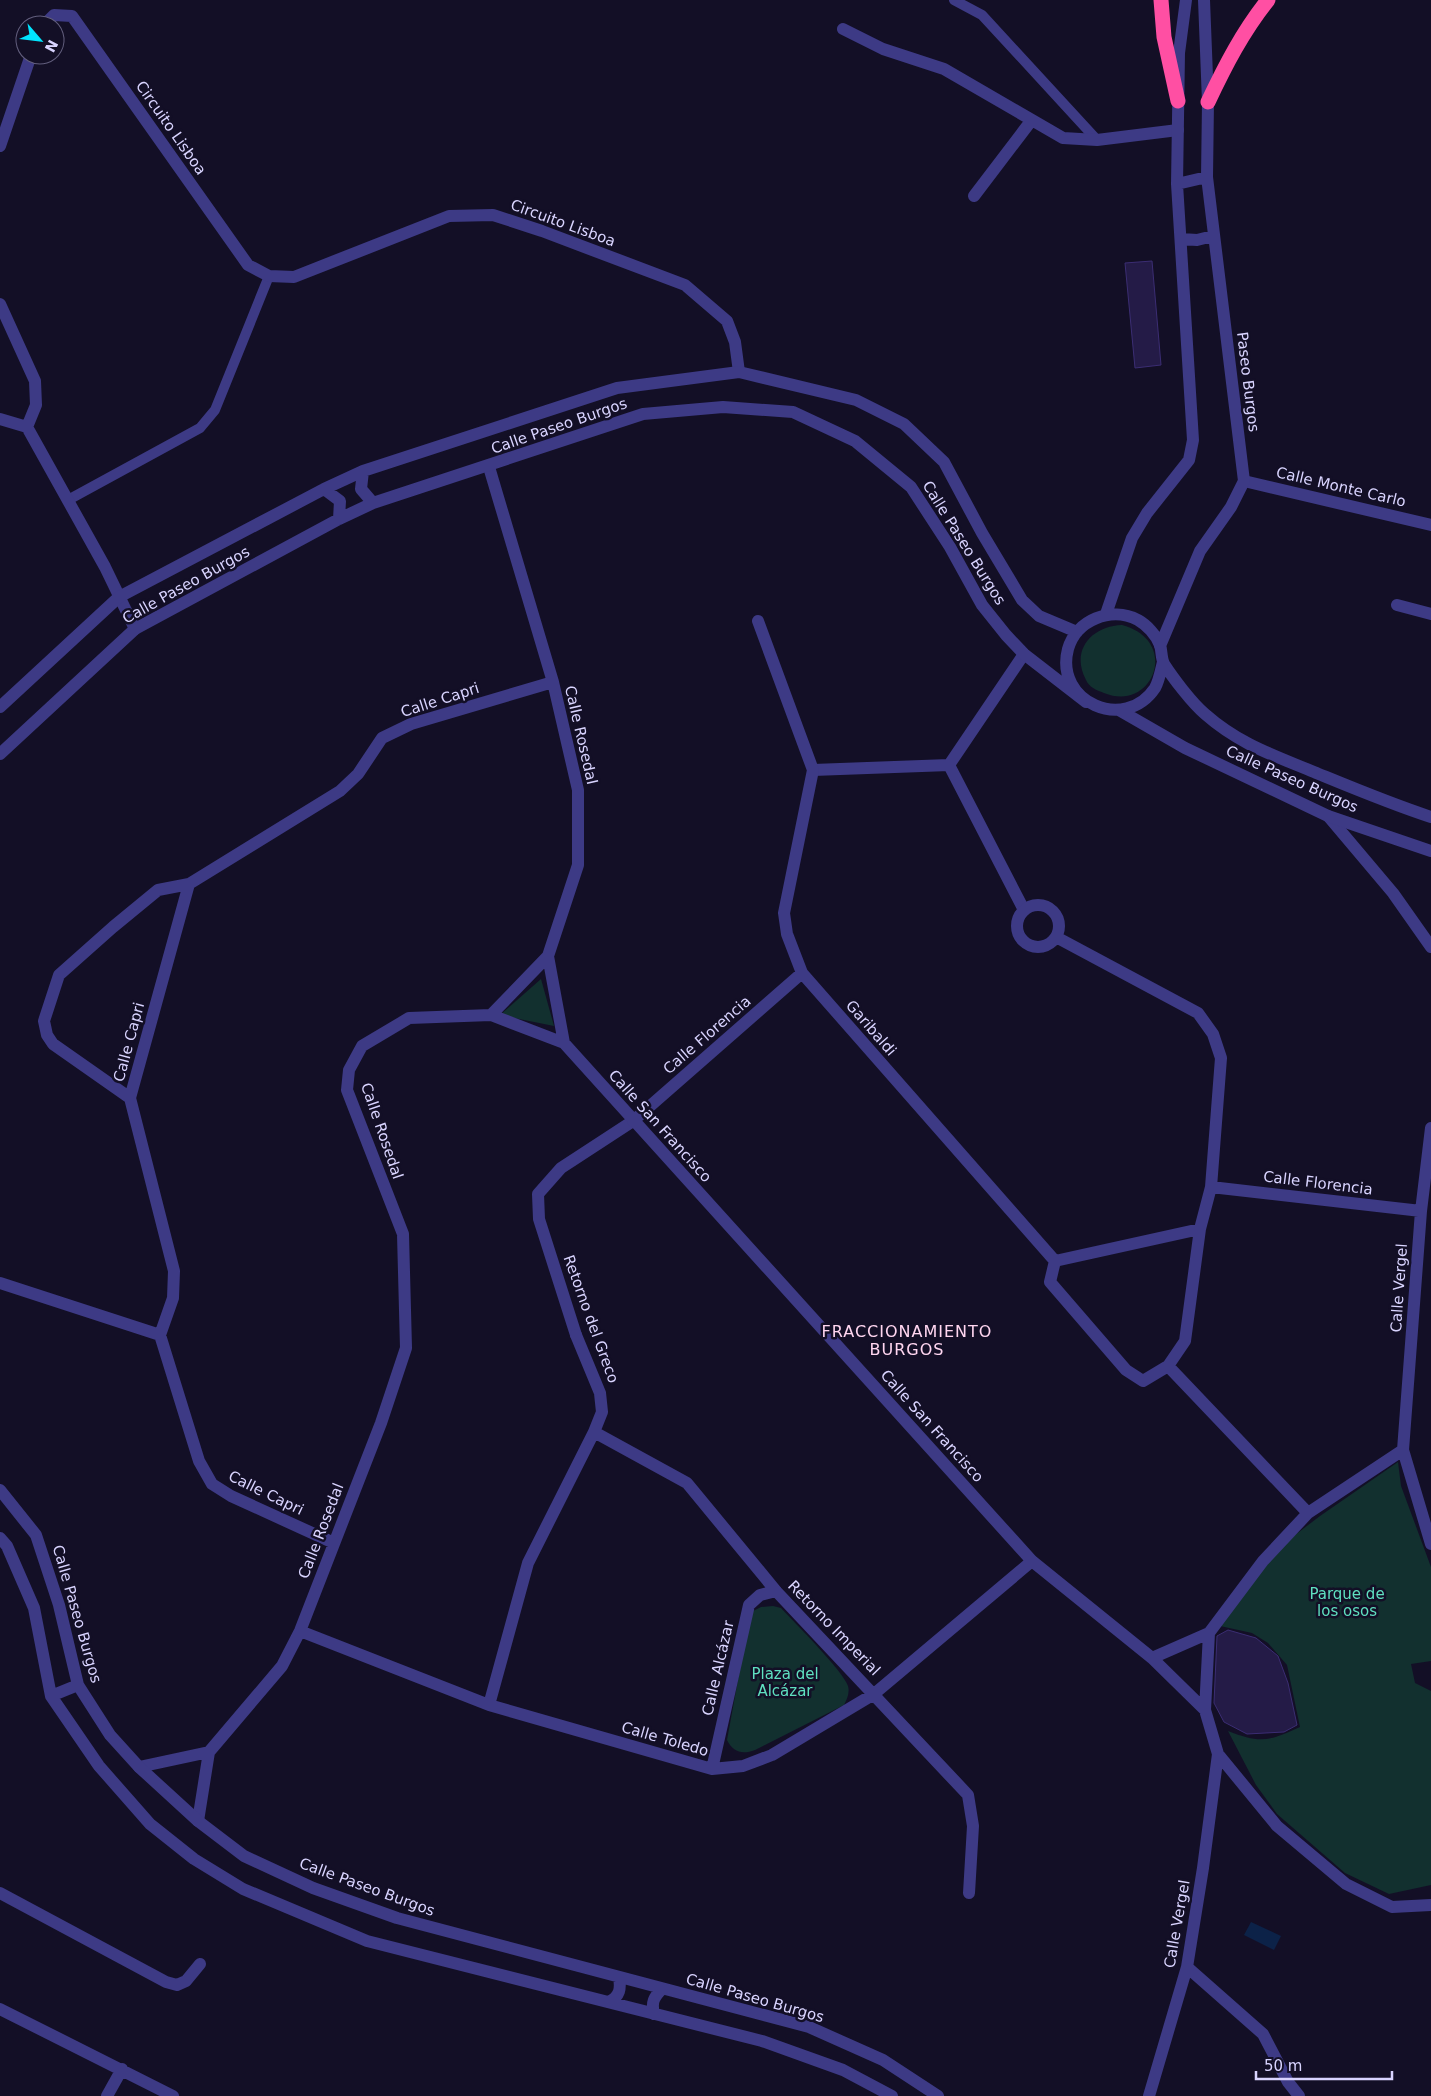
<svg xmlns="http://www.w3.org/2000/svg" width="1431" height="2096" viewBox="0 0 1431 2096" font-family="'DejaVu Sans',sans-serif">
<rect width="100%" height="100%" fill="#130f26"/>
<path fill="#12302f" d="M 1122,625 C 1181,641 1153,713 1104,693 C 1096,690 1089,687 1086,680 C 1070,650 1092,626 1122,625 Z
M 541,979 L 554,1026 L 500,1015 Z
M 1398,1462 L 1401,1486 L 1431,1567 L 1431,1661 L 1411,1664 L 1415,1683 L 1431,1691 L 1431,1885 L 1389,1894 L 1345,1873 L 1277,1814 L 1256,1785 L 1228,1731 C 1261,1744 1269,1741 1300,1727 L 1287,1665 L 1268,1643 L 1252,1633 L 1220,1626 L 1274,1551 L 1320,1516 Z
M 773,1606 L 781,1608 C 795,1623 843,1671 848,1686 C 850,1693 847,1699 844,1705 L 755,1750 C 742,1755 733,1752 727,1740 L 748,1625 L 751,1612 L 761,1607 Z"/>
<path fill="#0c2248" d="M 1251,1922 L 1281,1936 L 1274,1950 L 1244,1935 Z"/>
<path fill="#241b47" stroke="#3b2d73" d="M 1152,261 L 1161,365 L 1135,368 L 1125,263 Z
M 1228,1630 L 1256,1638 L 1278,1656 L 1288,1683 L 1297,1725 L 1284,1732 L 1247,1734 L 1224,1722 L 1214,1703 L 1217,1636 Z"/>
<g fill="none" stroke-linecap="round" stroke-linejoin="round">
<path stroke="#3d3a85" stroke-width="10" d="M 954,0 L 982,15 L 1097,140
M 68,500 L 200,428 L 215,410 L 269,276"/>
<path stroke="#3d3a85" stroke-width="12" d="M 949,765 L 1024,910
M 949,765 L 1024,654
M 813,770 L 949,765
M 576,1335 L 539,1219 L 538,1194 L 561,1168 L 633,1121"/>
<path stroke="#3d3a85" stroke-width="12" d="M 44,25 L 54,15 L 72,16 L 248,265 L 269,276 L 294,277 L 449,216 L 493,215 L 542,231 L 685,285 L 727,321 L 735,342 L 739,372
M 843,29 L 883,49 L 944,69 L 1063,138 L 1097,140 L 1178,130
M 0,146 L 31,55
M 974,196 L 1031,121
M 0,304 L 35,381 L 36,405 L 27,427
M 0,419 L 27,427 L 105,567 L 135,629
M 1244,481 L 1431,525
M 1397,605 L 1431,614
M 758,621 L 813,770 L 784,913 L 787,934 L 802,973 L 1055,1261
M 1328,816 L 1393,893 L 1431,947
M 189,884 L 130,1098 L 174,1271 L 173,1298 L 160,1335 L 199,1461 L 212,1484 L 231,1496 L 334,1543
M1017 926a21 21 0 1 1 42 0a21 21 0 1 1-42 0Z
M 548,956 L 564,1043
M 491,1015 L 564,1043 L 1032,1561 L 1152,1658 L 1205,1710
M 130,1098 L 53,1044 L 47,1035 L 44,1021 L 59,975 L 113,927 L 158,890 L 189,884 L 340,791 L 358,774 L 382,738 L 411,724 L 553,682
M 633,1121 L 802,973
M 1431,1128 L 1421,1211 L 1403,1450 L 1431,1544
M 1211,1187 L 1421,1211
M 1055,1261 L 1050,1282 L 1126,1370 L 1143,1381 L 1168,1366 L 1185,1341 L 1200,1229 L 1211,1187 L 1221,1058 L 1213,1034 L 1198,1013 L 1056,937
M 1055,1261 L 1200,1229
M 0,1283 L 160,1335
M 1168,1366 L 1308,1513
M 594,1432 L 687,1483 L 776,1591 L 968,1795 L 973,1826 L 969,1893
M 1403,1450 L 1308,1513 L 1263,1561 L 1209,1633 L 1205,1710 L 1218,1754 L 1277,1826 L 1346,1884 L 1392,1907 L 1431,1905
M 300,1631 L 489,1705 L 712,1769 L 743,1766 L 772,1755 L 874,1694 L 1032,1561
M 1152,1658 L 1209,1633
M 489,1705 L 528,1563 L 594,1432 L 602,1412 L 600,1393 L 576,1335
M 139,1767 L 209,1752
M 712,1769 L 749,1605 L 760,1595 L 776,1591
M 198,1821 L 209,1752 L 282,1666 L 300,1631 L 381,1423 L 406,1348 L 403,1234 L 347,1090 L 349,1070 L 362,1046 L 409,1018 L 491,1015 L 548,956 L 578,865 L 578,790 L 553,682 L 489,467
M 0,1893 L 166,1982 L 177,1985 L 186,1981 L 200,1964
M 1187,1967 L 1263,2034 L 1288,2082 L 1299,2096
M 0,2009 L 173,2096
M 107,2096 L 122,2069
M 1149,2096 L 1187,1967 L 1203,1868 L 1218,1754"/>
<path stroke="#3d3a85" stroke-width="12" d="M 1177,184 L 1207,177
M 1181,239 L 1197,240 L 1213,236
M 363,471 L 361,489 L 373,503
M 324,489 L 340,501 L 339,519
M 1106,614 L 1132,538 L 1147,513 L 1189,460 L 1193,440 L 1177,184 L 1179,53 L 1186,0
M 1160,646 L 1200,551 L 1231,507 L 1244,481 L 1207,177 L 1208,102 L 1204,0
M 1163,662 C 1161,670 1159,681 1155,688 C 1125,733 1054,702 1068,649 C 1076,620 1111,606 1138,620 C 1147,625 1156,635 1160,645 C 1162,651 1161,658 1164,664 C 1173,678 1192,703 1205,714 C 1239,744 1273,755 1314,772 C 1353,788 1391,804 1431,817
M 0,707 L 119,597 L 324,489 L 363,471 L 617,388 L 739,372 L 856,400 L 904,424 L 944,462 L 982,533 L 1022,600 L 1039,616 L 1077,632
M 1119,710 L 1185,748 L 1328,816 L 1431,851
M 0,754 L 135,629 L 339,519 L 373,503 L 643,414 L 723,407 L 793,412 L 855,441 L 911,487 L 950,547 L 982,605 L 1006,635 L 1024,654 L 1086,702
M 0,1490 L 36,1535 L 59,1605 L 78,1685 L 110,1735 L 139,1767 L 198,1821 L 244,1856 L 313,1888 L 397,1918 L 809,2027 L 883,2060 L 938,2096
M 0,1538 L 7,1546 L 34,1608 L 51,1696 L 99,1766 L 150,1824 L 194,1859 L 243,1889 L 367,1941 L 762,2041 L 843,2070 L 892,2096
M 51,1696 L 78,1685
M 609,2002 C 620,1996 621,1989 619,1977
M 654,2014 C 651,2002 654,1997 662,1989"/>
<path stroke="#ff4fa3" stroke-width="15" d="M 1161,0 L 1164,37 L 1178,101
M 1208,102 C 1225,66 1243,31 1268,0"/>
</g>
<g text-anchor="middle" stroke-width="5" stroke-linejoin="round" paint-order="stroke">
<g font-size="15" fill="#d9d4ff" stroke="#130f26">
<text transform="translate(171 128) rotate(55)" y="5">Circuito Lisboa</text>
<text transform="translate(563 223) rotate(20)" y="5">Circuito Lisboa</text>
<text transform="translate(1248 382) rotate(83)" y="5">Paseo Burgos</text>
<text transform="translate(559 426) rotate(-19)" y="5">Calle Paseo Burgos</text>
<text transform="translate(1341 487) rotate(13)" y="5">Calle Monte Carlo</text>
<text transform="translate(964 543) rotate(58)" y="5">Calle Paseo Burgos</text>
<text transform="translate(186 585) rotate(-29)" y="5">Calle Paseo Burgos</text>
<text transform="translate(440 700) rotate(-18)" y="5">Calle Capri</text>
<text transform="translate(581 735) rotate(77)" y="5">Calle Rosedal</text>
<text transform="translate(1292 779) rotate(24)" y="5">Calle Paseo Burgos</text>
<text transform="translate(871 1028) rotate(49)" y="5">Garibaldi</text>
<text transform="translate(707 1035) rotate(-41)" y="5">Calle Florencia</text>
<text transform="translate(129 1042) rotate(-75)" y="5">Calle Capri</text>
<text transform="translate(660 1126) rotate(48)" y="5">Calle San Francisco</text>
<text transform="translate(382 1131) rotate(71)" y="5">Calle Rosedal</text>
<text transform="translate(1318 1183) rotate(7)" y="5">Calle Florencia</text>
<text transform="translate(1399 1288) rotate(-86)" y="5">Calle Vergel</text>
<text transform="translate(591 1319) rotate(70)" y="5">Retorno del Greco</text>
<text transform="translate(932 1426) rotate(48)" y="5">Calle San Francisco</text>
<text transform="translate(266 1493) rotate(26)" y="5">Calle Capri</text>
<text transform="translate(321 1531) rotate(-69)" y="5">Calle Rosedal</text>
<text transform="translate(77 1614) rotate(74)" y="5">Calle Paseo Burgos</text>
<text transform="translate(834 1628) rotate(46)" y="5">Retorno Imperial</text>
<text transform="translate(718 1668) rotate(-77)" y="5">Calle Alcázar</text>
<text transform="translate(665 1739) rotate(16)" y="5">Calle Toledo</text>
<text transform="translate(367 1887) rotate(20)" y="5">Calle Paseo Burgos</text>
<text transform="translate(1177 1924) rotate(-80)" y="5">Calle Vergel</text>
<text transform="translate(755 1998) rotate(16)" y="5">Calle Paseo Burgos</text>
</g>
<g font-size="15" fill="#5fe0c0" stroke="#130f26">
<text x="1347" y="1599">Parque de<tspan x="1347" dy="17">los osos</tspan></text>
<text x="785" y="1679">Plaza del<tspan x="785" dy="17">Alcázar</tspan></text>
</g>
<g font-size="16" letter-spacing="1" fill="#ffd6f0" stroke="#130f26">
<text x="907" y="1337">FRACCIONAMIENTO<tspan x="907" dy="18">BURGOS</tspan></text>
</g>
</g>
<g transform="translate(40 40) rotate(118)"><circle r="24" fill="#130f26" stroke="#625e7d"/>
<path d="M0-4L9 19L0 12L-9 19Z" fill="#00e5ff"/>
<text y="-8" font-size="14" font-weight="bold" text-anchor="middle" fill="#d9d4ff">N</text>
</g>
<path d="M1256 2071v8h136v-8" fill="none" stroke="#d9d4ff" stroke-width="2.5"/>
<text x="1264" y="2071" font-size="15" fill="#d9d4ff" stroke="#130f26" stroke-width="4" paint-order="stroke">50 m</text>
</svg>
